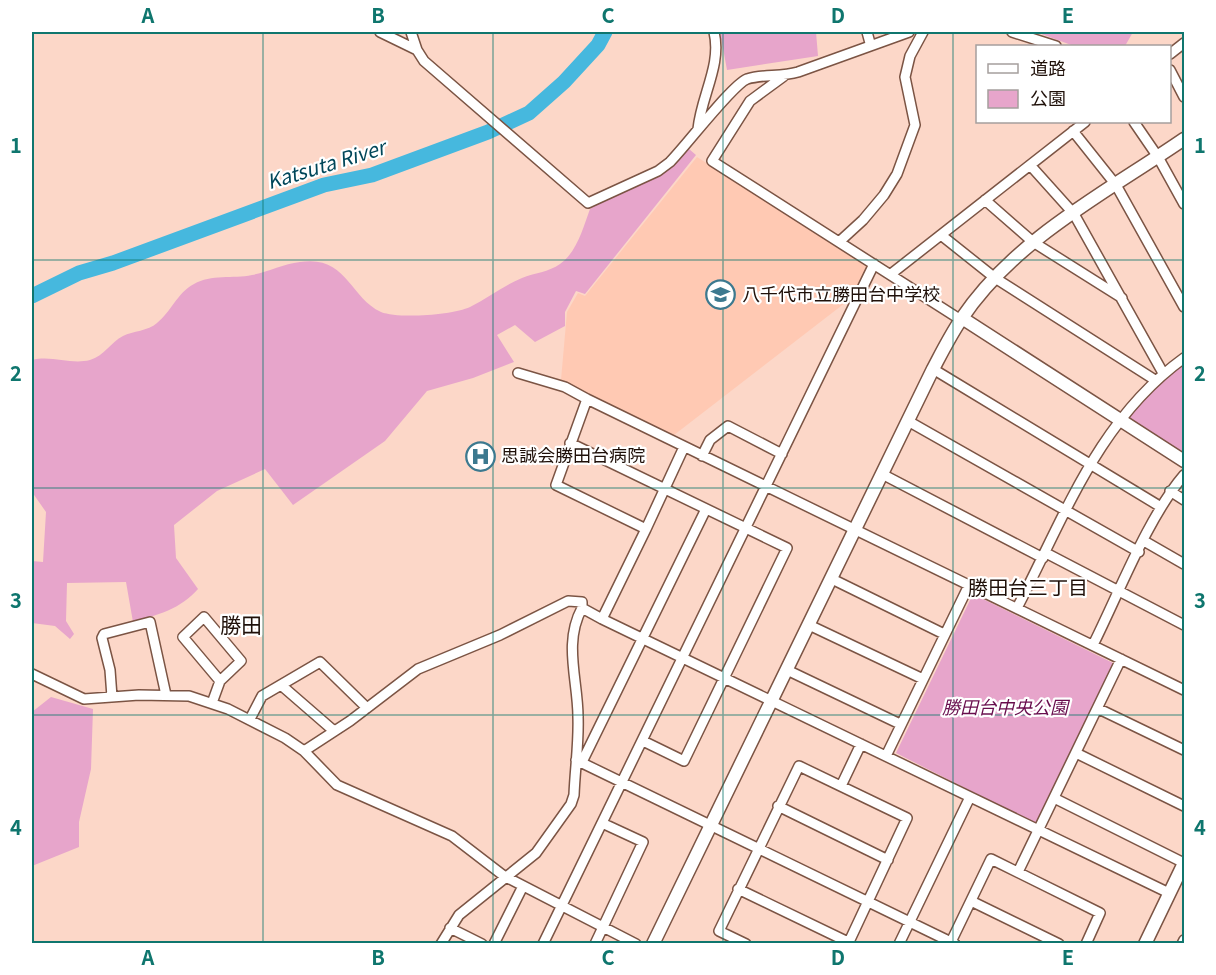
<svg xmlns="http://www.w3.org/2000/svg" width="1216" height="975" viewBox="0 0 1216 975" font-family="Georgia,'Noto Sans JP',serif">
<rect width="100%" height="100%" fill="#fcd7c8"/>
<path fill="#ffc9b3" d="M 697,157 L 865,264 L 867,270 L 854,296 L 674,435 L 561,380 L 567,312 L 578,293 L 585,296 Z"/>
<path fill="#e7a5cb" d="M 720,32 L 816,32 L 818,56 L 727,70 Z
M 1036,32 L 1133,32 L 1125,46 L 1074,46 Z
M 689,149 L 696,155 L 585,294 L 576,291 L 565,312 L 565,326 L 535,342 L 515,325 L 497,335 L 514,362 L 473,378 L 427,391 L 385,441 L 293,505 L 265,469 L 217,491 L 174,525 L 176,558 L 198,589 C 181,609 157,615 133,622 L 126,582 L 67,583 L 66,621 L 74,634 L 70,639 L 55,626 L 32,623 L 32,561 L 43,562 L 46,512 L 32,492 L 32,360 C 52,355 71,365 90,360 C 104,356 111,342 123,336 C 133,331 148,331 157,323 C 171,312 177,293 194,284 C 211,274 233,279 252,275 C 268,272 283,264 300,262 C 347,255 349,297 381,312 C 398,319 453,315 470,307 C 488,298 503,286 522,278 C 534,273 549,272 560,264 C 577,252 583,228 590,209 L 596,205 L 659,173 Z
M 1183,362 L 1184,364 L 1184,457 L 1123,419 L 1156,381 Z
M 973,594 L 1113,663 L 1036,824 L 896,753 Z
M 51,697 L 93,709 L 91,769 L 79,822 L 79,847 L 32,866 L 32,712 Z"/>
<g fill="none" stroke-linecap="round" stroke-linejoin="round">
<path stroke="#46b8de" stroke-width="15" d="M 32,296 L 79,273 L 113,263 L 324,185 L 372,175 L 488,132 L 529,113 L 564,82 L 598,45 L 605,32"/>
<defs>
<path id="street" d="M 380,32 L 417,50
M 411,32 L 417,50 L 424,61 L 588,203 L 658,171 L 670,162 C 686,146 732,85 747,79 C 763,74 781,77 798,72 L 909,32
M 867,32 L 870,43
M 1012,32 L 1056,46
M 1170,54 L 1184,43
M 1170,70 L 1184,97
M 784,76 L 750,101 L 712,161 L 961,320
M 1134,122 L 1158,157 L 1184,204
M 698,129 C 701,96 722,65 714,32
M 1073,131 L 1116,185 L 1184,307
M 1030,165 L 1074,214 L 1163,373
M 985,200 L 1033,242 L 1122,298
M 941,235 L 995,278 L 1155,380
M 839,242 L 863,220 L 884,195 L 897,174 L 915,125 L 905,77 L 910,56 L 923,32
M 891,274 L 1085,122
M 933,369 L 1161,507
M 518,373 L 565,387 L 587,399
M 908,421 L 1139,552
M 570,443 L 787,548 L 684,761 L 643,741
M 702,456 L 710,440 L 728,426 L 782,454
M 882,474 L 1043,558
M 1170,491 L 1184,500
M 646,529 L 684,447
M 1144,541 L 1184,564
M 1046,553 L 1184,625
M 832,579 L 944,634
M 1017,608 C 1065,516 1098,420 1184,358
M 602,619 L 646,529 L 556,485 L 587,399 L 1184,690
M 809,625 L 923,679
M 1093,645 C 1119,593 1148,517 1184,475
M 787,670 L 900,724
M 32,674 L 84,699 L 139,695 L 189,696 L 228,709 L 285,738 L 304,751 L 337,785 L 452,836 L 504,876 L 636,944
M 281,685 L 334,731
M 112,697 L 110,670 L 102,638 L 104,634 L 150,622 L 166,695
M 212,703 L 220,681 L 241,661 L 204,617 L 183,637 L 220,681
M 1099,709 L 1184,750
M 250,719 L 262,696 L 320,662 L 367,708
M 304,751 L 350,721 L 418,669 L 500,635 L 568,601 L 582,602 L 582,608 L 602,619 L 1169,893
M 1076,753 L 1184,806
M 886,756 L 969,585
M 576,760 L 955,944
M 582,762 L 706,509
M 841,786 L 861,744
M 1054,798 L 1184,863
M 778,806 L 888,860
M 1018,872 L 1121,659
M 738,889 L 848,942
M 971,901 L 1059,944
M 450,928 L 482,944
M 441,944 L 459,915 L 536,853 L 571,804 L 574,795 C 575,769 579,743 578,717 C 578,680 563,643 582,608
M 494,944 L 523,886
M 543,944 L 874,264
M 595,944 L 643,842 L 602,823
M 746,944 L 719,931 L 799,766 L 907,818 L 848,944
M 899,944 L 970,797
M 950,944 L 991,859 L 1100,913 L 1086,944
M 1182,944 L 1184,940"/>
<path id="secondary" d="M 962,318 L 1184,461
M 653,944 L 933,369 C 942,352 951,334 962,318 C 1016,238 1107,192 1184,139
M 1145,944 L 1184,863"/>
</defs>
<use href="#street" stroke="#7b5444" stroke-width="12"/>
<use href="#secondary" stroke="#7b5444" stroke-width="15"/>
<use href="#street" stroke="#fff" stroke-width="9"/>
<use href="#secondary" stroke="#fff" stroke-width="12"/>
</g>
<path fill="none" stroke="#0f766e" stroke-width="1.5" stroke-opacity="0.55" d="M 263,32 L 263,944M 493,32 L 493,944M 723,32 L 723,944M 953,32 L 953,944M 32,260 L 1184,260M 32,488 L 1184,488M 32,715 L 1184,715"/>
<defs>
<symbol id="school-ring" viewBox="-11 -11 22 22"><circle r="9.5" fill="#fff" stroke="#3c798f" stroke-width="1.5"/><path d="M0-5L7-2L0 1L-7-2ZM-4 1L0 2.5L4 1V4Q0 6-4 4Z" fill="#3c798f"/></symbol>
<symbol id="hospital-ring" viewBox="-11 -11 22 22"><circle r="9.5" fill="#fff" stroke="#3c798f" stroke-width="1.5"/><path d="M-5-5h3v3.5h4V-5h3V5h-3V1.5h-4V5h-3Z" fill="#3c798f"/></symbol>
</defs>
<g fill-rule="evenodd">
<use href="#school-ring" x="704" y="278" width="33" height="33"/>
<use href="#hospital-ring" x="464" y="440" width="33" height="33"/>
</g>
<g text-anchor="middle" stroke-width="4.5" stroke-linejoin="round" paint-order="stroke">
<g font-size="18" fill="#1f1009" stroke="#fff" text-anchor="start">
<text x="742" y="301">八千代市立勝田台中学校</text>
<text x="501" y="462">思誠会勝田台病院</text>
</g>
<g font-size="18" font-style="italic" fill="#680d4d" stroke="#fff">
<text x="1005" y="714">勝田台中央公園</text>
</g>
<g font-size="20" font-style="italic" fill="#004659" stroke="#fff">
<text transform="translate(326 165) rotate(-17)" y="7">Katsuta River</text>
</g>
<g font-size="20" fill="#1f1009" stroke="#fff">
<text x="1028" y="595">勝田台三丁目</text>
</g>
<g font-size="21" fill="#1f1009" stroke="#fff">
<text x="241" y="633">勝田</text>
</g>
</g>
<rect width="1216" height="975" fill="none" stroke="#ffffff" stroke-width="66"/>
<rect x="976" y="45" width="195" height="78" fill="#ffffff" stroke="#a59f9d" stroke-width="1.5"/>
<rect x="988" y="64" width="30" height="9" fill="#ffffff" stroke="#a59f9d" stroke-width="1.5"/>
<text x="1030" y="75" font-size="18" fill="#1f1009">道路</text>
<rect x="988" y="90" width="30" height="18" fill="#e7a5cb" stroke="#a59f9d" stroke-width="1.5"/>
<text x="1030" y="105" font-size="18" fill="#1f1009">公園</text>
<rect x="33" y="33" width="1150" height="909" fill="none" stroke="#0f766e" stroke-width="2"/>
<g font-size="20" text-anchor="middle" font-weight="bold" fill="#0f766e">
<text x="148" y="23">A</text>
<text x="378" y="23">B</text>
<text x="608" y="23">C</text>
<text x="838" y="23">D</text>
<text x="1068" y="23">E</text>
<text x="16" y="153">1</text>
<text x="1200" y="153">1</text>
<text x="16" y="381">2</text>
<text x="1200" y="381">2</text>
<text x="16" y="608">3</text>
<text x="1200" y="608">3</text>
<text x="16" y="835">4</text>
<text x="1200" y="835">4</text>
<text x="148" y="965">A</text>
<text x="378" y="965">B</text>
<text x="608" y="965">C</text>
<text x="838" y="965">D</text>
<text x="1068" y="965">E</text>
</g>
</svg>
